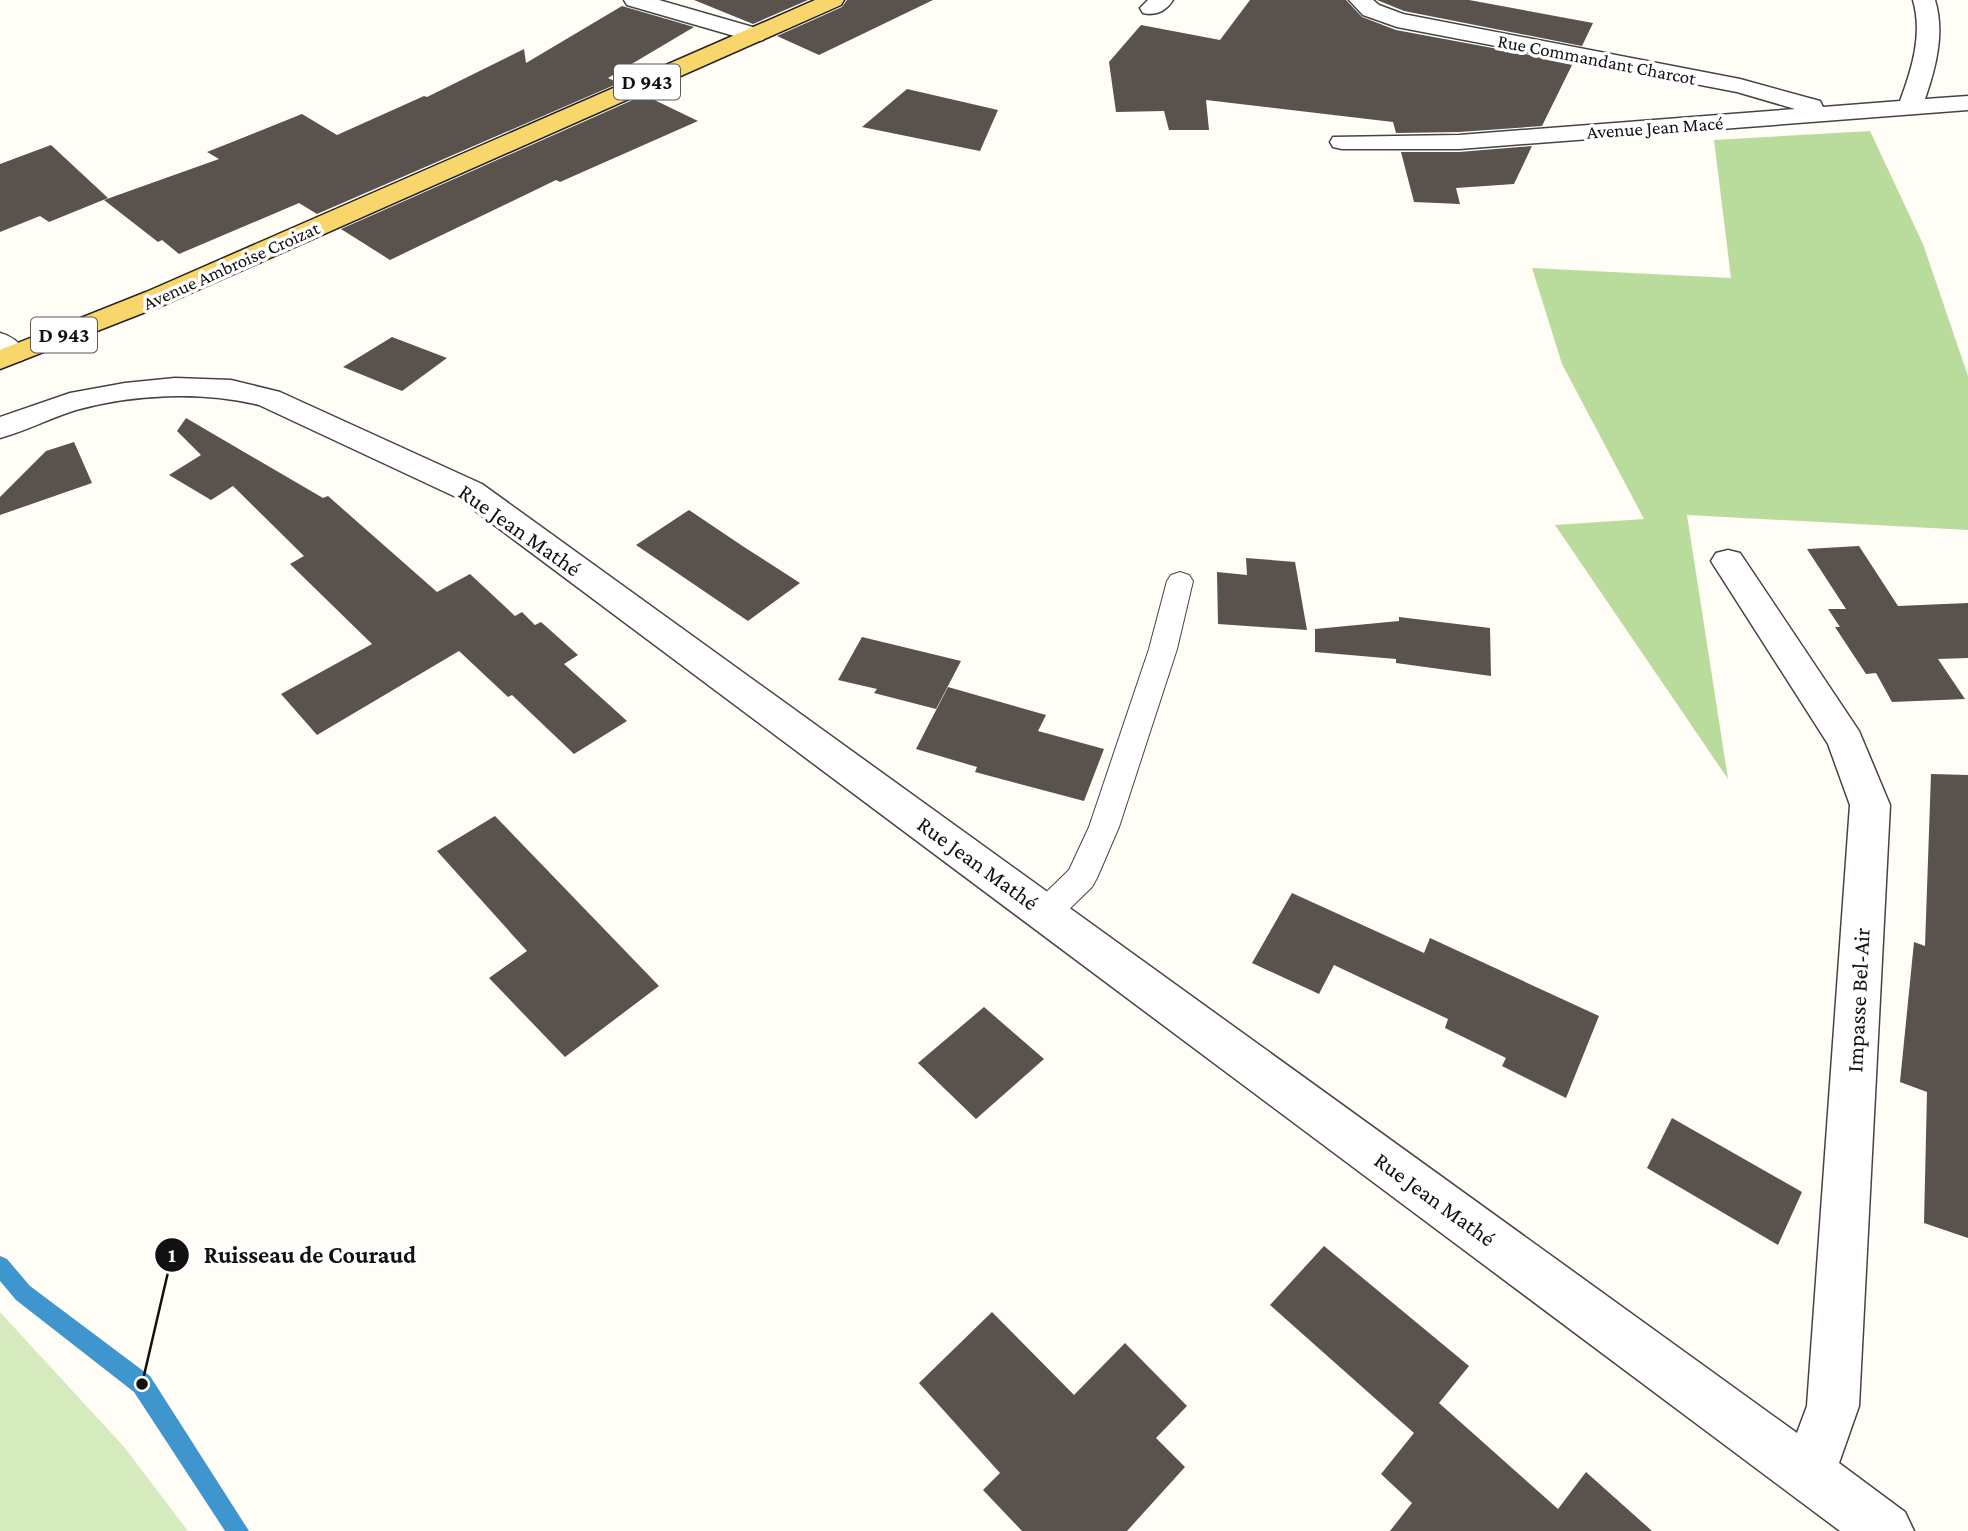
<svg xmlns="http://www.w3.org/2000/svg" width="1968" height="1531" viewBox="0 0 1968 1531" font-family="'Crimson Pro',serif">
<rect width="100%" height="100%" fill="#fffdf5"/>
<path fill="#d5ebbd" d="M 0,1312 L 124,1447 L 188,1531 L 0,1531 Z"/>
<path fill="#b9dc9c" d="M 1870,131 L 1923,244 L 1968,376 L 1968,530 L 1687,515 L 1728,779 L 1555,525 L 1644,519 L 1562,364 L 1532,268 L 1731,278 L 1714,140 Z"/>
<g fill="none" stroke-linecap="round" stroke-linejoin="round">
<path fill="#3f96cf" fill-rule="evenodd" d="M 0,1256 L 7,1259 L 30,1286 L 150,1376 L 249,1531 L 225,1531 L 134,1392 L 16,1300 L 0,1281 Z"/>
</g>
<path fill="#5a524d" d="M 694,0 L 808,0 L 753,24 Z
M 847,0 L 933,0 L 819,55 L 777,36 L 842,7 Z
M 1250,0 L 1346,0 L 1362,17 L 1396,30 L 1573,63 L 1542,126 L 1459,132 L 1396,133 L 1393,122 L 1206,100 L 1209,130 L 1169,130 L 1164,111 L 1116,112 L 1109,62 L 1141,25 L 1220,40 Z
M 1377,0 L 1469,0 L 1593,23 L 1582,46 L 1404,11 Z
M 622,6 L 694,27 L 608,78 L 619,83 L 317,214 L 299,203 L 179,254 L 162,240 L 158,242 L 104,200 L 219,159 L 207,152 L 302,114 L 337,135 L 424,96 L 427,97 L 524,49 L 526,63 Z
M 907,89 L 998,110 L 980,151 L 862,127 Z
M 644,95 L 698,121 L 560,182 L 556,180 L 390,260 L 341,229 Z
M 51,145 L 108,198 L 49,222 L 40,216 L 0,232 L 0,164 Z
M 1532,146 L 1514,184 L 1456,188 L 1460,204 L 1414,202 L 1401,152 L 1459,152 Z
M 392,337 L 447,358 L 402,391 L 343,367 Z
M 186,418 L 323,498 L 328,496 L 437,592 L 470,574 L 515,616 L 522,612 L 535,625 L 541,622 L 578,655 L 564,664 L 627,721 L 574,754 L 512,695 L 508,697 L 459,651 L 317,735 L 281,694 L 372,644 L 290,564 L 304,556 L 233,486 L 211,500 L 169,475 L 201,455 L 177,431 Z
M 74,442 L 92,483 L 0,515 L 0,497 L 46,451 Z
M 689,510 L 744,547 L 800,583 L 748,621 L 636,545 Z
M 1859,546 L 1898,606 L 1968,603 L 1968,658 L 1938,659 L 1965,699 L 1892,702 L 1876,673 L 1866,674 L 1835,627 L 1840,627 L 1828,609 L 1846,609 L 1807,549 Z
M 1246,558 L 1295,562 L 1307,630 L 1218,624 L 1217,572 L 1247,575 Z
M 1399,617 L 1490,628 L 1491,676 L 1396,663 L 1396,659 L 1315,652 L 1315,629 L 1399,621 Z
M 862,637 L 961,661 L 936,709 L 874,693 L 877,689 L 838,680 Z
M 948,687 L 1046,715 L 1038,731 L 1104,749 L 1084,801 L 975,772 L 977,767 L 916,749 Z
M 1931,774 L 1968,775 L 1968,1238 L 1924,1223 L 1927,1092 L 1900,1082 L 1914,942 L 1925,946 Z
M 495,816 L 659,986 L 565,1057 L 489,978 L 527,951 L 437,851 Z
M 1292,893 L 1424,953 L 1430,938 L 1599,1016 L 1566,1098 L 1502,1066 L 1506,1058 L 1445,1028 L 1448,1019 L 1334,965 L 1319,994 L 1252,963 Z
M 984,1007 L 1044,1059 L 976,1119 L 918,1063 Z
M 1672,1118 L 1802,1192 L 1778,1245 L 1647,1168 Z
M 1324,1246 L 1469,1366 L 1439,1403 L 1558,1509 L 1586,1472 L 1652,1531 L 1390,1531 L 1412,1503 L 1381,1474 L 1414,1433 L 1270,1305 Z
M 992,1312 L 1074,1395 L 1125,1343 L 1187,1406 L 1156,1438 L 1185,1467 L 1127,1531 L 1022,1531 L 983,1490 L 1000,1473 L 919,1383 Z"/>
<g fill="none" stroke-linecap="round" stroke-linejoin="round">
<defs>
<path id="service" d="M 1180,572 L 1189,575 L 1193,581 L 1177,649 L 1119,827 L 1097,878 L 1092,887 L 1057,921 L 1046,925 L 1035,921 L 1030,912 L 1035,903 L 1069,870 L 1089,827 L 1149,649 L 1167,581 L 1171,575 Z"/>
<path id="minor" d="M 624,0 L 659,0 L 763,30 L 766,35 L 763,40 L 755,42 L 627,5 Z
M 1148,0 L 1173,0 C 1166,11 1156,16 1143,13 L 1140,8 Z
M 1349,0 L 1373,0 L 1379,5 L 1403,14 L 1740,79 L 1820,101 L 1823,107 L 1900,101 C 1912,69 1923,34 1913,0 L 1935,0 C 1945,33 1936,67 1925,99 L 1968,96 L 1968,110 L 1459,149 L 1342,149 L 1333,147 L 1330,142 L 1333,137 L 1459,135 L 1795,109 L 1737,92 L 1397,27 L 1363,15 Z
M 0,333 C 12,336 20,343 28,354 L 23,360 L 13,363 L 0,358 Z
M 175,378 L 231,380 L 280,392 L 482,484 L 1797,1433 L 1807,1406 L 1850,805 L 1828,744 L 1711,561 L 1716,553 L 1728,550 L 1740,553 L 1859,731 L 1890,805 L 1859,1406 L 1839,1463 L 1905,1512 L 1914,1531 L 1840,1531 L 458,498 L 259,405 C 201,391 134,394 76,410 C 50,418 26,431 0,438 L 0,417 L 70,393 L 125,383 Z"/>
<path id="primary" d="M 815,0 L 844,0 L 841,5 L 166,304 L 0,369 L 0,350 L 146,292 Z"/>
</defs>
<use href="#service" stroke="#444" stroke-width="2"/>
<use href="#minor" stroke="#444" stroke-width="3"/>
<use href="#primary" stroke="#222" stroke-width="3"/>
<use href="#service" fill="#fff" fill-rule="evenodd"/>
<use href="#minor" fill="#fff" fill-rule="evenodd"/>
<use href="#primary" fill="#f9d66b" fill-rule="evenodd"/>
</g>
<g text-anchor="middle" stroke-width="7" stroke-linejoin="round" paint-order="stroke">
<g font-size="19" fill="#111" stroke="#fff">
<text transform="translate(1597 59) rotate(11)" y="7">Rue Commandant Charcot</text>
<text transform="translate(1655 127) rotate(-4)" y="7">Avenue Jean Macé</text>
<text transform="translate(231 265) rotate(-24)" y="7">Avenue Ambroise Croizat</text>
</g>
<g fill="#fff" stroke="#585858" stroke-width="2">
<rect x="614" y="64.5" width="66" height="35" rx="5"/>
<rect x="31" y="317.5" width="66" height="35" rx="5"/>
</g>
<g font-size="21" font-weight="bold" fill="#111">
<text x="647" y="89">D 943</text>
<text x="64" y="342">D 943</text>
</g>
<g font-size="23" fill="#111" stroke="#fff">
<text transform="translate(520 530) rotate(35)" y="8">Rue Jean Mathé</text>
<text transform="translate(978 863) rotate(36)" y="8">Rue Jean Mathé</text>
<text transform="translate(1858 1000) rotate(-87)" y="8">Impasse Bel-Air</text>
<text transform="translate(1435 1199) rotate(36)" y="8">Rue Jean Mathé</text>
</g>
</g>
<path fill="none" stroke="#111" stroke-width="2.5" d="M142 1384L172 1255"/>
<g fill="#111" stroke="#fff" stroke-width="2.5">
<circle cx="142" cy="1384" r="7"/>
<circle cx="172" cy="1255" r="18"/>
</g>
<g font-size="21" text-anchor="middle" font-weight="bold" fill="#fff">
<text x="172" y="1262">1</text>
</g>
<g font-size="24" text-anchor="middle" font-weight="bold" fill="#111" stroke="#fff" stroke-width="7" stroke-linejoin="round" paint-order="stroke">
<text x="310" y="1263">Ruisseau de Couraud</text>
</g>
</svg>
